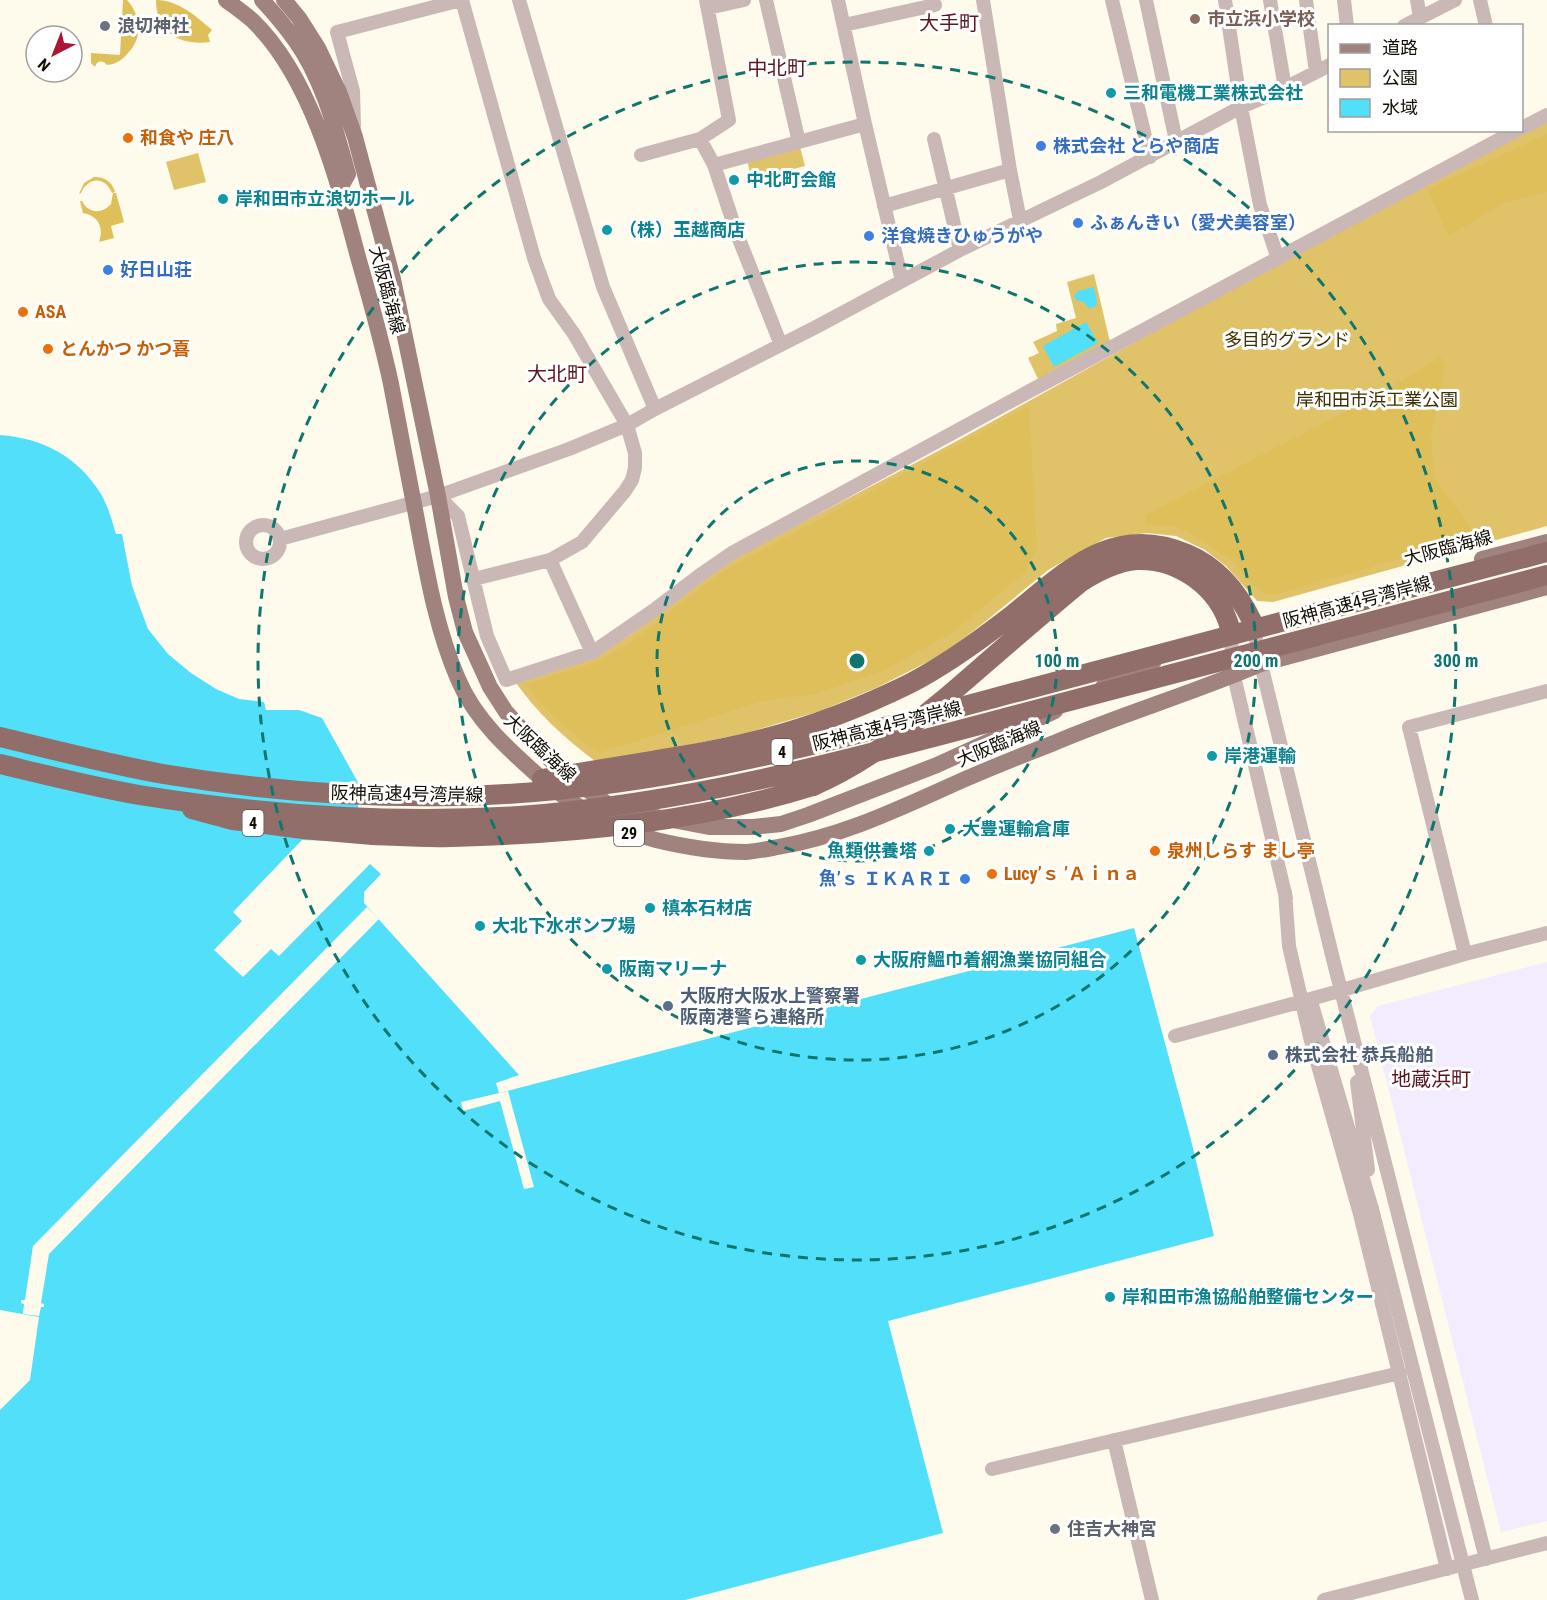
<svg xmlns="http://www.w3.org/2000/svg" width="1547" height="1600" viewBox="0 0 1547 1600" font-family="'Roboto Condensed','Noto Sans JP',sans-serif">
<rect width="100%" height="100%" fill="#fefaec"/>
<path fill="#f2ecfe" d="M 1547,962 L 1547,1521 L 1501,1532 L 1370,1016 L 1378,1006 Z"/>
<path fill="#e0c369" d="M 1547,117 L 1547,526 L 1273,602 L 1257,601 L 1226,566 L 1205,550 L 1176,536 L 1147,533 L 1106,538 L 1048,570 L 986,621 L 945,653 L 876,688 L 820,711 L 746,733 L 670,749 L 595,761 C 563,737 537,713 514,680 L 595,656 L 630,635 L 718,570 L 748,551 L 955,442 L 1282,261 Z
M 800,147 L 805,166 L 752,180 L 747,161 Z
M 198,153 L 206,182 L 174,190 L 166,162 Z
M 1094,274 L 1110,342 L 1039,381 L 1028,358 L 1039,353 L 1033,342 L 1057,331 L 1056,324 L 1076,318 L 1067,282 Z"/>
<path fill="#debf5a" d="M 123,0 L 127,0 C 141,15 143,38 128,53 C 122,60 117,64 107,65 C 103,59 96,61 95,67 L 91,63 L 91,53 L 120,55 Z
M 156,0 C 178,0 196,16 212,30 L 208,35 L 210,42 C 181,46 156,33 156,0 Z
M 1547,134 L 1547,192 L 1504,203 L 1448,236 L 1428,189 Z
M 94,177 C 104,177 112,181 115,192 L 112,193 C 105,176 88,177 81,193 L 79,194 L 84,183 Z
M 113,193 L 116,193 L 124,222 L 111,226 L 114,238 L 99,242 C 104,228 99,216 83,213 L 80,201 L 82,201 C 88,213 101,215 111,204 Z
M 1441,357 L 1445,366 L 1431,435 L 1434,478 L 1478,537 L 1272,595 L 1260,592 L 1248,581 L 1232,560 L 1209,545 L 1174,525 L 1156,526 L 1147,524 L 1145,516 L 1155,510 L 1372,398 Z
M 1029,406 L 1037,549 L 1023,574 L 953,632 L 883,671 L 815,694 L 762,701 L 599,753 C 572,734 545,712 526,684 L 597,662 L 635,639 L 720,573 Z"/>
<path fill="#51dffa" d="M 1094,287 L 1097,303 L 1095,307 L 1088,308 L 1084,302 L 1076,300 L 1074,296 L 1078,291 Z
M 1086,322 L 1098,343 L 1054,367 L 1043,346 Z
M 0,435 C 43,438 78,457 101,494 C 108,506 112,521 116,534 L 122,534 L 132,586 L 148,629 L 168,654 L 191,673 L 216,689 L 239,699 L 264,702 L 266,710 L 299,710 L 322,718 L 359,784 L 357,842 L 302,840 L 233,912 L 242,921 L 214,950 L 243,977 L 271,949 L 279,956 L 370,864 L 381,874 L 364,892 L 364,903 L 519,1075 L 496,1083 L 499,1093 L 1134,928 L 1190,1136 L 1214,1236 L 888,1321 L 943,1533 L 685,1600 L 0,1600 L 0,1410 L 30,1380 L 39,1317 L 0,1310 Z"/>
<path fill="#fefaec" d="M 367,907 L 379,919 L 49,1254 L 41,1303 L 44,1304 L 44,1307 L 41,1307 L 39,1316 L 23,1314 L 24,1304 L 21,1303 L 21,1300 L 25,1300 L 33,1246 Z
M 508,1091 L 534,1187 L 524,1189 L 500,1101 L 463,1111 L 461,1102 Z"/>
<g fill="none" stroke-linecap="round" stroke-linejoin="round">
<path stroke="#cab8b6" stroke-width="14" d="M 462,0 L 534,258 L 549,299 L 574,334 L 627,425 L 635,453 L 635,468 L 632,480 L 625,491 L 582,542 L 550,560 L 474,579
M 519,0 L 603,287 L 655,409
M 766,0 L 799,142
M 838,0 L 865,124 L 902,281
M 983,0 L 1010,170 L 1020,220
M 1112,0 L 1150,157
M 1146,0 L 1176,141
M 1225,0 L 1241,107 L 1260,205 L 1278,259
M 1270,0 L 1285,88
M 1306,0 L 1316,72
M 1344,0 L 1347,26
M 1417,0 L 1420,17
M 1480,0 L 1486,26
M 708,8 L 744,0
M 844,25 L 935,5
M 1404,26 L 1455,0
M 354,126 L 353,91 L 337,32 L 461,0
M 1522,128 L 1547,115
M 700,139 L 714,165 L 737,234 L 781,345
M 934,139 L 960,250
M 641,155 L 700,139 L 729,120 L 706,0
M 714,165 L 865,124
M 884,206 L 1010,170
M 438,496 L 458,516 L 487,636 L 506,680 L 593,652 L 654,610 L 700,575 L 732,553 L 1026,393 L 1517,130
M246 542a17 17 0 1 1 34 0a17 17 0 1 1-34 0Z
M 280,539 L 438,496 L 569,449 L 627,425 L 655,409 L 816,327 L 960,250 L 1101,182 L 1241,107 L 1279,91 L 1330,65
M 550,560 L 590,648
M 1252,621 L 1261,664 L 1333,959 L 1486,1559
M 1230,628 L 1234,676 L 1286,898
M 1285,892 L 1289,946 L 1310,1037 L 1360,1214 L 1447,1569
M 1465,954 L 1409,727 L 1547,691
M 1312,1005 L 1372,1209
M 1175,1036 L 1325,995 L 1465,954 L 1547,933
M 1357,1082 L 1368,1170
M 1114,1440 L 1152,1600
M 992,1469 L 1400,1373
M 1324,1600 L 1547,1543"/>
<path stroke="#a0827e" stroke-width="16" d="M 226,0 C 234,6 244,13 252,20 C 311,76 338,181 358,257 C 370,299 382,341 391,384 C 398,419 404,454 411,489 C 424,553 432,619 458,679 C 475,720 510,751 542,779 C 575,808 614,829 656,840 C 685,847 716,852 746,852 C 757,851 767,849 778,847 C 844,836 902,807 963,780 C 993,767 1023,755 1054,743 C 1122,714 1193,693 1261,664 L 1547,587
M 262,0 C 274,13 285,26 295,40 C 323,79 335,128 348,174 L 340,188
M 284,0 L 299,18 L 318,48 L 339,92 L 355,137 L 393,279 L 438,496 L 456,597 L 465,632 L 490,687 L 506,712 L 546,756 L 573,780 L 615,809 L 709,827 L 753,827 L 781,824 L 808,815 L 937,765 L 1055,711
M 1482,559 L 1547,542
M 1103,687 L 1154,661"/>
<path stroke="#916e6a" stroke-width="20" d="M 657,760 C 686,755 714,751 742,744 C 800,731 856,710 909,684 C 944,666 976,643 1007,619 C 1063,575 1110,521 1187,554 C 1218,567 1238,592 1252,621
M 813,786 C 864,764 907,730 949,695 C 993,657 1036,619 1081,582 C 1098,571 1116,562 1136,560 C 1179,558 1219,588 1230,628
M 192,809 L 233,820 L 303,829 L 373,835"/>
<path stroke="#cab8b6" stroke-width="14" d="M 1372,1209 L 1472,1600"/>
<path stroke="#916e6a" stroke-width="20" d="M 0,737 C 54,750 108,764 163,774 C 259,790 358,798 456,796 C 652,793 843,738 1032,688 C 1204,642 1375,597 1547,552
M 0,764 C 46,775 93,787 139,795 C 265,815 392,824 519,816 C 686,804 848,760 1009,717 C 1189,671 1368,623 1547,575
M 542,779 L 657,760
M 373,835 C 399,836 425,838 451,837 C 572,834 697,822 813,786"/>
</g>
<g fill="none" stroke="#0f766e" stroke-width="3" stroke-dasharray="10 8">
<circle cx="857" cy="661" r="200"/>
<circle cx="857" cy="661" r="399"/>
<circle cx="857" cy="661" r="599"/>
</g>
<circle fill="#8d6e63" stroke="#fff" stroke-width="2" cx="1195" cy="19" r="6"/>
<g fill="#6b7280" stroke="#fff" stroke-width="2">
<circle cx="105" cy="26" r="6"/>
<circle cx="1055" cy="1529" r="6"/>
</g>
<g fill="#0f9aa8" stroke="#fff" stroke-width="2">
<circle cx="1111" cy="93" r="6"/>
<circle cx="734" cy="180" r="6"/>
<circle cx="223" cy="199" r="6"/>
<circle cx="607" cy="230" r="6"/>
<circle cx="1212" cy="756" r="6"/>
<circle cx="950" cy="829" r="6"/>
<circle cx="929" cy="851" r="6"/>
<circle cx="650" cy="908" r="6"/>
<circle cx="480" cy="926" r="6"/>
<circle cx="861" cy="960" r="6"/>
<circle cx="607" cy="969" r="6"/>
<circle cx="1110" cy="1297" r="6"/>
</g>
<g fill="#e8710a" stroke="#fff" stroke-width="2">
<circle cx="128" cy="138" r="6"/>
<circle cx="23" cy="312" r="6"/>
<circle cx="48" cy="349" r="6"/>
<circle cx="1155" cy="851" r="6"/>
<circle cx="992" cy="874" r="6"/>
</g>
<g fill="#3f7fe0" stroke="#fff" stroke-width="2">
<circle cx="1041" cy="146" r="6"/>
<circle cx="1078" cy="223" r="6"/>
<circle cx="869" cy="236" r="6"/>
<circle cx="108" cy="270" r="6"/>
<circle cx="965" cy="879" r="6"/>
</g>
<g fill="#5c6f8a" stroke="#fff" stroke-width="2">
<circle cx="668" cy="1006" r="6"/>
<circle cx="1273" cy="1055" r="6"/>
</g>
<g text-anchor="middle" stroke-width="6" stroke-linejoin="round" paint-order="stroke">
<g fill="#fff" stroke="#59564f" stroke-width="1.5">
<rect x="771.5" y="739" width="21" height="26" rx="4.5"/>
<rect x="242.5" y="810" width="21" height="26" rx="4.5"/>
<rect x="614" y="820" width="30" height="26" rx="4.5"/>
</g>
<g font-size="16" font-weight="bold" fill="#120e04">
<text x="782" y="758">4</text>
<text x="253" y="829">4</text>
<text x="629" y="839">29</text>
</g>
<g font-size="18" font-weight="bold" fill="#785e54" stroke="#fff" text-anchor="start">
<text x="1207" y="25">市立浜小学校</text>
</g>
<g font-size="18" font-weight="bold" fill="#5b616d" stroke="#fff" text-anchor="start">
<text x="117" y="32">浪切神社</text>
<text x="1067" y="1535">住吉大神宮</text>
</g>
<g font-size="18" font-weight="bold" fill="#0d838f" stroke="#fff" text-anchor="start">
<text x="1123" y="99">三和電機工業株式会社</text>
<text x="746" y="186">中北町会館</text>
<text x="235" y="205">岸和田市立浪切ホール</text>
<text x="619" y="236">（株）玉越商店</text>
<text x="1224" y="762">岸港運輸</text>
<text x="962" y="835">大豊運輸倉庫</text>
<text x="917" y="857" text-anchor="end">魚類供養塔</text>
<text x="662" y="914">槙本石材店</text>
<text x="492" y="932">大北下水ポンプ場</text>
<text x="873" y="966">大阪府鰮巾着網漁業協同組合</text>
<text x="619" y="975">阪南マリーナ</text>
<text x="1122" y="1303">岸和田市漁協船舶整備センター</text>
</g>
<g font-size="18" font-weight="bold" fill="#c56008" stroke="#fff" text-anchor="start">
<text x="140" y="144">和食や 庄八</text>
<text x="35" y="318">ASA</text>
<text x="60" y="355">とんかつ かつ喜</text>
<text x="1167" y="857">泉州しらす まし亭</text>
<text x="1004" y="880">Lucy’ｓ ’Ａｉｎａ</text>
</g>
<g font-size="18" font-weight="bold" fill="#366cbe" stroke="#fff" text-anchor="start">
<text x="1053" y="152">株式会社 とらや商店</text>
<text x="1090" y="229">ふぁんきい（愛犬美容室）</text>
<text x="881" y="242">洋食焼きひゅうがや</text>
<text x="120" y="276">好日山荘</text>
<text x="953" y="885" text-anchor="end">魚’ｓ ＩＫＡＲＩ</text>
</g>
<g font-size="18" fill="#120e04" stroke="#fff">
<text transform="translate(387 290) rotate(75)" y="6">大阪臨海線</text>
<text transform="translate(1448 548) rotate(-15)" y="6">大阪臨海線</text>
<text transform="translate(1357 602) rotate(-15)" y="6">阪神高速4号湾岸線</text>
<text transform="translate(887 726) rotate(-14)" y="6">阪神高速4号湾岸線</text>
<text transform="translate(999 744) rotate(-23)" y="6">大阪臨海線</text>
<text transform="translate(540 748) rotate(43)" y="6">大阪臨海線</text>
<text transform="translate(407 794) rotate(1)" y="6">阪神高速4号湾岸線</text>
</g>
<g font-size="18" fill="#3d3003" stroke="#fff">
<text x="1287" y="346">多目的グランド</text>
<text x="1377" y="406">岸和田市浜工業公園</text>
</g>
<g font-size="18" font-weight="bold" fill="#4e5e75" stroke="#fff" text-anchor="start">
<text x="680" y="1002">大阪府大阪水上警察署<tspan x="680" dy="21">阪南港警ら連絡所</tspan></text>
<text x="1285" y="1061">株式会社 恭兵船舶</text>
</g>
<g font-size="20" fill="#5b161f" stroke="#fff">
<text x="949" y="30">大手町</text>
<text x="777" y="75">中北町</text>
<text x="557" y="381">大北町</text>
<text x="1431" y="1086">地蔵浜町</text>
</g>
</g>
<circle cx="857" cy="661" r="9" fill="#0f766e" stroke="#fff" stroke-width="3"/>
<g font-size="18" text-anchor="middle" font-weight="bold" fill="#0f766e" stroke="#fff" stroke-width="6" stroke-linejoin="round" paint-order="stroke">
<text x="1057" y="667">100 m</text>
<text x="1256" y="667">200 m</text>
<text x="1456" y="667">300 m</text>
</g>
<rect x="1328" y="24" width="195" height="108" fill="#ffffff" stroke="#a09f9b" stroke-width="1.5"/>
<rect x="1340" y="44" width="30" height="9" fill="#a0827e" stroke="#a09f9b" stroke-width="1.5"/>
<text x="1382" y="54" font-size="18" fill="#120e04">道路</text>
<rect x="1340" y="69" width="30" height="18" fill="#e0c369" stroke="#a09f9b" stroke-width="1.5"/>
<text x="1382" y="84" font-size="18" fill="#120e04">公園</text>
<rect x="1340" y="99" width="30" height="18" fill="#51dffa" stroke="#a09f9b" stroke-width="1.5"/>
<text x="1382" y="114" font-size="18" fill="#120e04">水域</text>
<g transform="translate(54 54) rotate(222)"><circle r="28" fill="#ffffff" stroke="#a09f9b" stroke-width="1.5"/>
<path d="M0-4.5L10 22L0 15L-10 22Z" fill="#aa1435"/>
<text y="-9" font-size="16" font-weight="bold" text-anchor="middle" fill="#120e04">N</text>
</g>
</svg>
